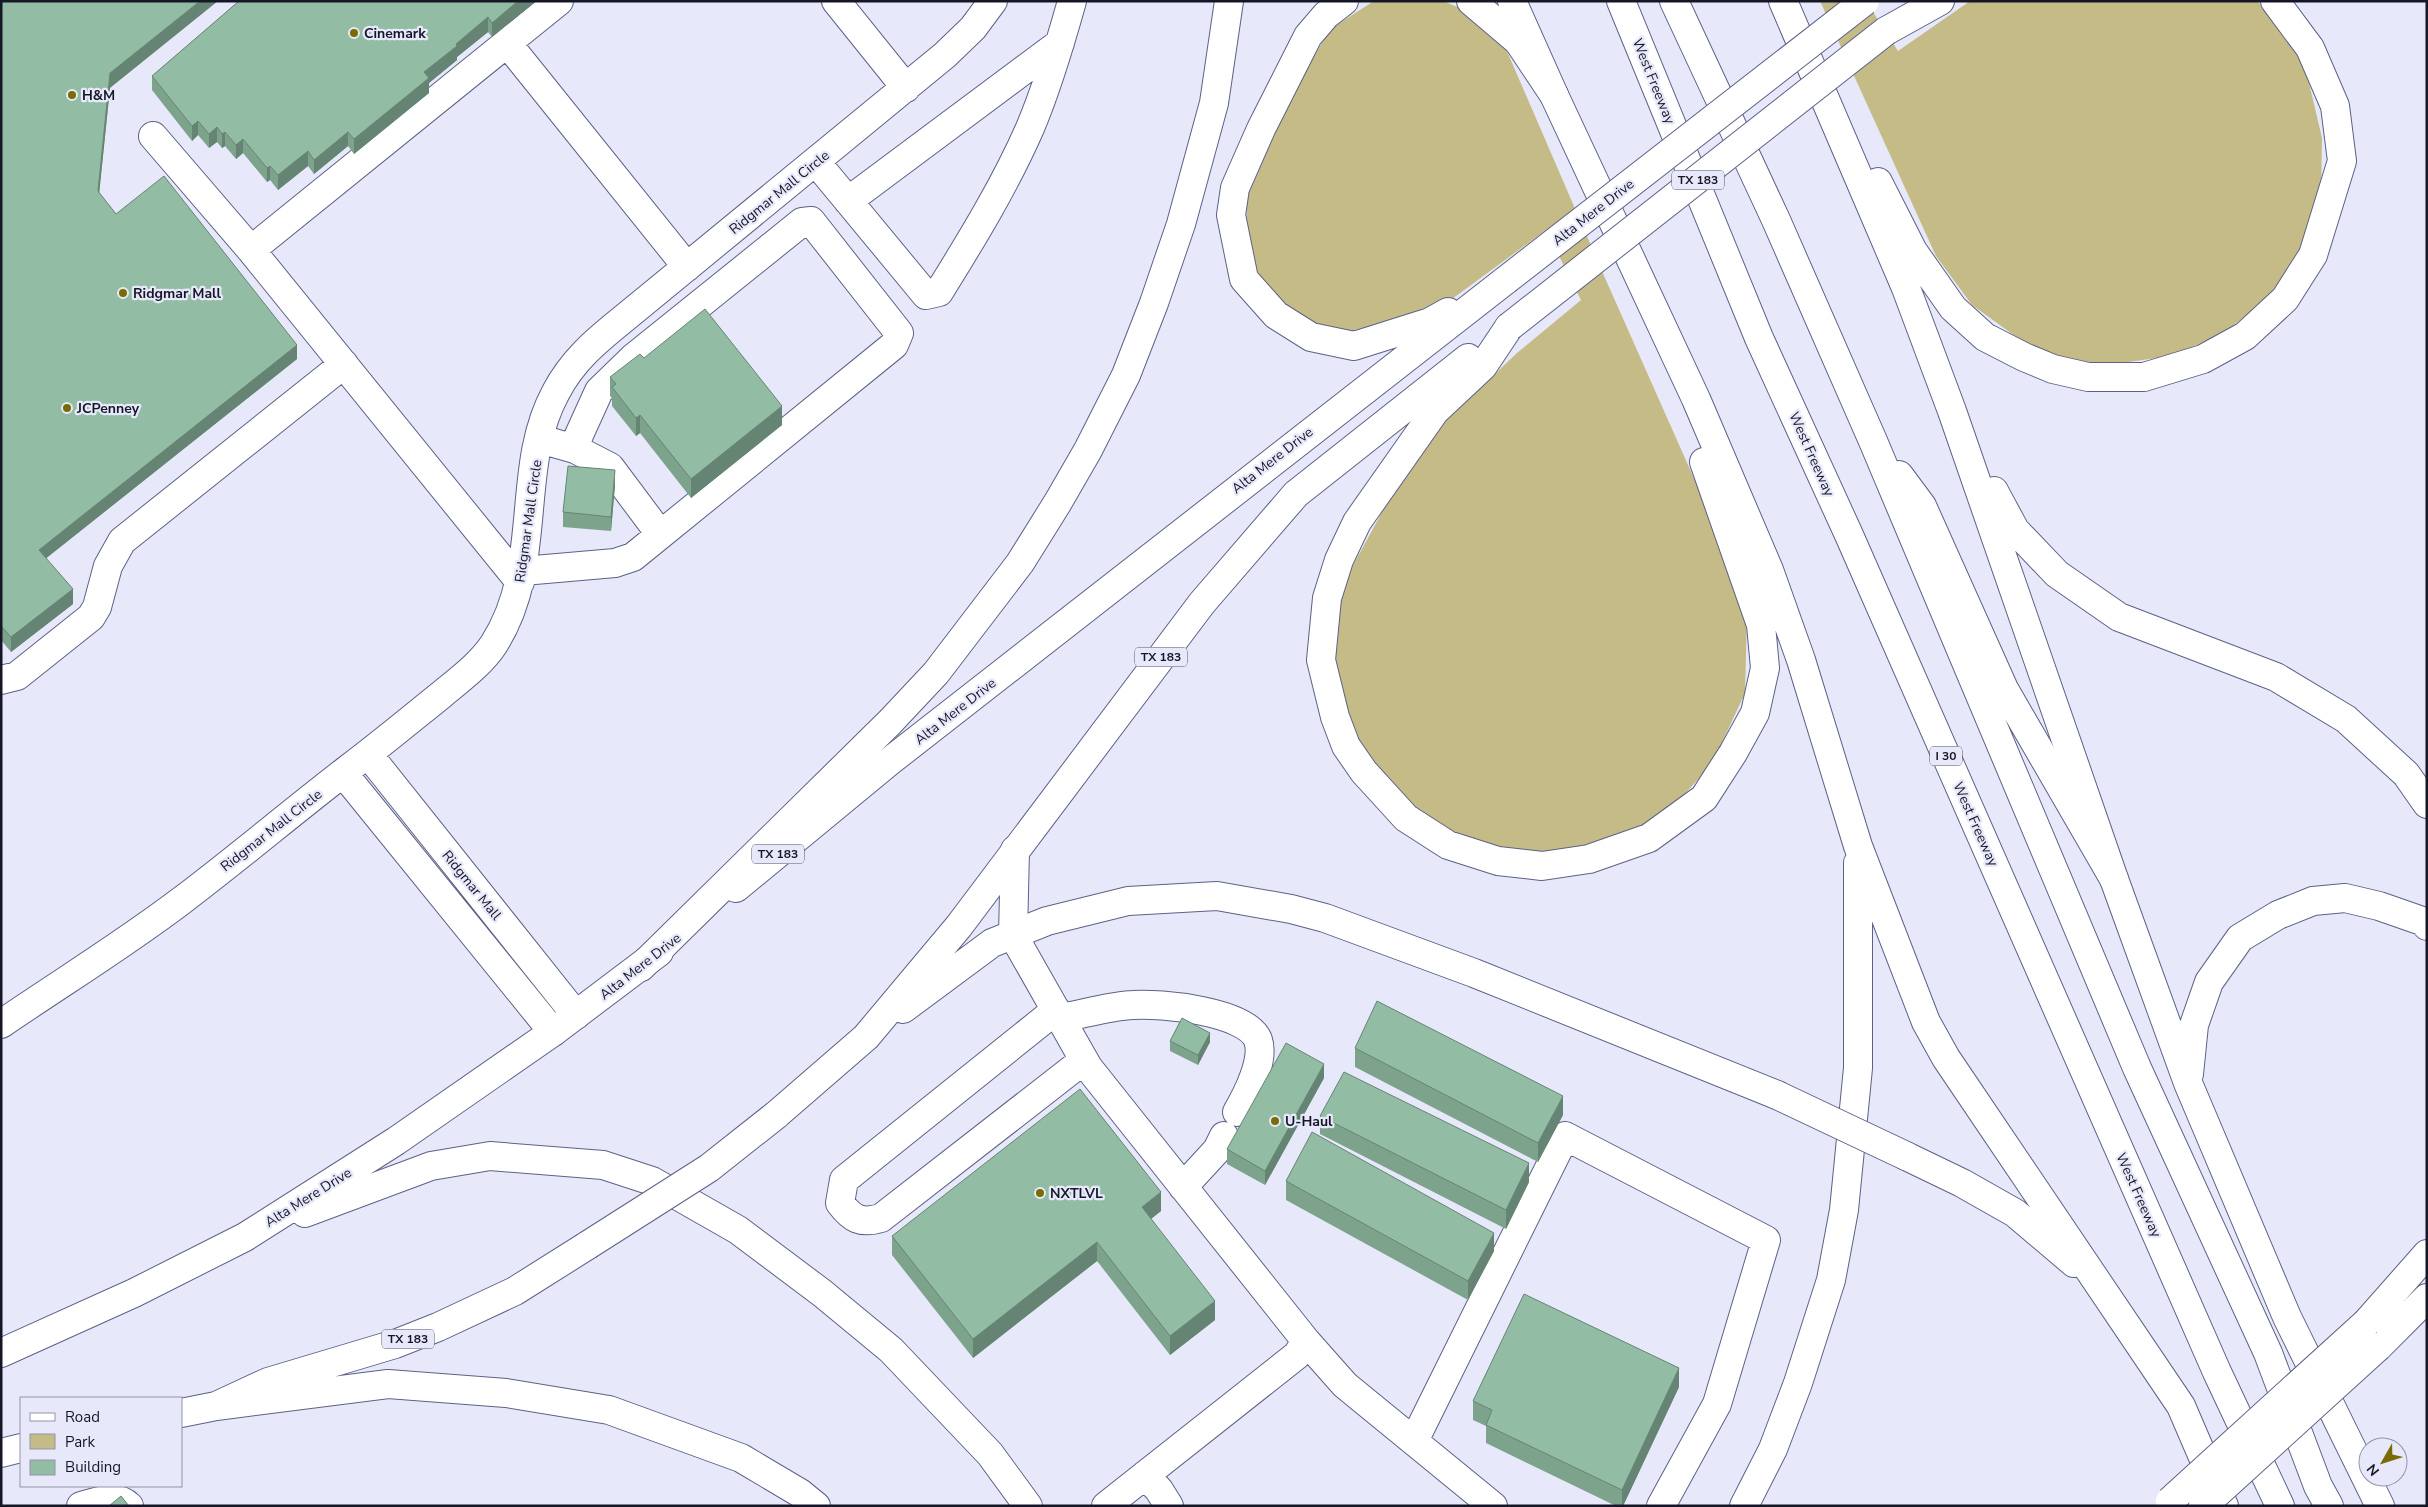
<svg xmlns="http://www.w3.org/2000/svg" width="2428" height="1507" viewBox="0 0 2428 1507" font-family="'Nunito Sans',sans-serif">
<rect width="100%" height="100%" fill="#e7e9fb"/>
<path fill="#c5bb87" d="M 1374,1 L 1443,1 L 1472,13 L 1503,42 L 1605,278 L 1732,564 L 1747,617 L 1745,693 L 1712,764 L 1680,799 L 1630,835 L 1577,851 L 1539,856 L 1453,836 L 1415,808 L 1383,780 L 1353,735 L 1332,666 L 1339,591 L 1417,448 L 1517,353 L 1581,300 L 1546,230 L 1437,310 L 1390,324 L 1341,332 L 1305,324 L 1256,277 L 1246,243 L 1247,185 L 1296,87 L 1330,29 Z
M 1820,1 L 1866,1 L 1898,51 L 1970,1 L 2257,1 L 2274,17 L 2306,70 L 2322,138 L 2321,196 L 2301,252 L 2274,294 L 2222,334 L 2171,356 L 2107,365 L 2069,362 L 2029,346 L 1972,305 L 1936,256 Z"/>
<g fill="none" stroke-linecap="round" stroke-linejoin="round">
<defs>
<path id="minor" d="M 836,1 L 906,88
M 507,43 L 687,267
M 153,136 L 251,250 L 520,582
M 816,162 L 926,295 L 939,292 C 972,239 1005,185 1030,128 C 1047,88 1060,44 1072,1
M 848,201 L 1060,43
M 251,250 L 559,1
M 575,449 L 610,467 L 660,534
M 523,571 L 615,563 L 633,557 L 894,345 L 899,333 L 811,221 L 802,222 L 633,358 L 599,391 L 579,435 L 575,449 L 540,439
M 1,680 L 17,676 L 91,617 L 97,607 L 108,566 L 122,541 L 344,364
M 368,754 L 576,1015
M 343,773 L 553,1032
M 1015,850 L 1013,935 L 1088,1067 L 1306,1341
M 1056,1010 L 844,1180 L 840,1203 C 852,1219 861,1224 881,1218 L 1084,1060
M 1061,1018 C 1084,1014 1109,1006 1133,1005 C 1160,1003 1247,1011 1258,1040 C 1265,1060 1247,1095 1237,1112
M 1,1024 C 61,983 123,945 181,901 C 238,858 292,812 348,769 C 380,745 410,720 441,695 C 459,680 481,664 494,644 C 545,564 514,468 556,392 C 572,361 596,341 622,320 L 945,55 L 973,28 L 993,1
M 1183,1187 L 1217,1150 L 1224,1136
M 1414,1441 L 1565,1136 L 1766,1240 L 1717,1404 L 1661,1506
M 1145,1475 L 1159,1490 L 1169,1506
M 81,1506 C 97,1502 116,1493 129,1506
M 1106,1506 L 1297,1355 L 1306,1341 L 1345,1385 L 1493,1506"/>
<path id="major" d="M 1344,1 L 1326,15 L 1308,36 L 1261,129 L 1235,188 L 1231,215 L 1244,279 L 1276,315 L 1311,337 L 1354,346 L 1430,322 L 1448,312
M 1471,1 L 1518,41 L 1554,95 L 1696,399 L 1769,570 L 1801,660 L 1858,846 L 1926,1022 L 1946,1058 L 2181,1406 L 2224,1506
M 1783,1 L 1906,288 L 1952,411 L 2114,879 L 2188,1083 L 2287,1317 L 2380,1506
M 1886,31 L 1940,1
M 1878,182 L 1913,251 L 1953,308 L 1985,337 L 2024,357 L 2053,369 L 2088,377 L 2144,377 L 2203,359 L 2245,336 L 2285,299 L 2313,255 L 2342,161 L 2335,106 L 2310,48 L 2275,1
M 1509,327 L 1483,366 L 1435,411 L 1357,522 L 1339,560 L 1327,598 L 1321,660 L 1335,717 L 1346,746 L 1364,772 L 1406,818 L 1448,845 L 1498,861 L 1542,866 L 1589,859 L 1649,838 L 1704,798 L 1733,753 L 1755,713 L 1765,668 L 1761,625 L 1704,462
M 1994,491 L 2015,530 L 2057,574 L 2119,617 L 2276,677 L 2346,719 L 2406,774 L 2427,804
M 736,888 L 890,761 L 1506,280
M 903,1009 L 992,943 L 1047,921 L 1128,901 L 1217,896 L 1291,909 L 1325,918 L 1474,973 L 1777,1095
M 2189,1074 L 2194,1025 L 2209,982 L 2240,938 L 2278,915 L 2313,901 L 2345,898 L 2379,906 L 2422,921 L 2427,926
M 776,1115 L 866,1037 L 959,926 L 1202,603 L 1296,494 L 1468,358
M 1906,1156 L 1962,1183 L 2015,1213 L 2074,1263
M 305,1213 L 431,1166 L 490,1156 L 603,1165 L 652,1181 L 738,1230 L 822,1293 L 891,1350 L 990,1454 L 1028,1506
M 2367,1322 L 2427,1254
M 2378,1347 L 2427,1298
M 1,1353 L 134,1293 L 245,1237 L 396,1141 L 553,1032 L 659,952
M 216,1406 L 388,1384 L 506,1393 L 609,1410 L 741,1458 L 800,1493 L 816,1506
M 181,1413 L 216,1406 L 268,1382 L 395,1344 L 438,1327 L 515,1291 L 588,1245
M 1,1453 L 21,1448
M 1744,1506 L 1773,1449 L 1798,1383 L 1831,1280 L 1844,1210 L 1858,1068 L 1858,863"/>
<path id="highway" d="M 1512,1 L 1554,95
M 1621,1 L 1759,338 L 1849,535 L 2217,1372 L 2280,1506
M 1674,1 L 1776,220 L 1873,441 L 2137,1068 L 2268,1353 L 2318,1486 L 2329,1506
M 1899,475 L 1922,506 L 2004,689 L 2114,879
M 641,967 L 890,722 L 936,673 L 1020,563 L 1058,502 L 1088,450 L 1126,375 L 1154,303 L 1181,224 L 1214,103 L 1229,1"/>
</defs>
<use href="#minor" stroke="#5d6186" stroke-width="30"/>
<use href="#major" stroke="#5d6186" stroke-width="30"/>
<use href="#highway" stroke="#5d6186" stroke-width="30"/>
<use href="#minor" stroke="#fff" stroke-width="28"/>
<use href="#major" stroke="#fff" stroke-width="28"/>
<use href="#highway" stroke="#fff" stroke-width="28"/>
<defs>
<path id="major-bridge" d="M 1506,280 L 1865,1
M 1509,327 L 1886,31
M 1777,1095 L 1906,1156
M 588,1245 L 709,1168 L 776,1115
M 2170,1501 L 2367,1322
M 2203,1506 L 2378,1347"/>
</defs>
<use href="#major-bridge" stroke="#5d6186" stroke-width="30" stroke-linecap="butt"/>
<use href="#major-bridge" stroke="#fff" stroke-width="28"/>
</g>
<path fill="#7ea38d" d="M 1,1 L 110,88 L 99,193 L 116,214 L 297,359 L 46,558 L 73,604 L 11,652 L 1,640 Z
M 235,1 L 536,1 L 492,37 L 488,32 L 457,57 L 457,60 L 429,83 L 429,93 L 354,154 L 348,146 L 314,174 L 308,166 L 278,190 L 270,180 L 267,182 L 243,153 L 236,159 L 225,146 L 222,148 L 217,142 L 209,148 L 198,135 L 192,141 L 152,90 L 152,76 L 237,3 Z
M 644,358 L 782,425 L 691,498 L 640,433 L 636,436 L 612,406 L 612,398 L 610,396 L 610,377 Z
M 615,485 L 611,531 L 563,527 L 563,512 Z
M 1170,1041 L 1210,1042 L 1198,1065 L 1170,1051 Z
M 1355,1048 L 1563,1115 L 1538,1162 L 1355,1067 Z
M 1324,1078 L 1265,1185 L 1227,1164 L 1227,1149 Z
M 1320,1116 L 1529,1182 L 1506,1229 L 1320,1134 Z
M 1286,1181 L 1494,1251 L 1468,1300 L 1286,1200 Z
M 1161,1211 L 1151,1219 L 1215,1320 L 1170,1355 L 1097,1261 L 973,1358 L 892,1255 L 892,1236 Z
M 1679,1387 L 1623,1506 L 1616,1506 L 1486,1443 L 1486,1426 L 1473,1420 L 1473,1401 Z"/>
<path fill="#668473" d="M 200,1 L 218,1 L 110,88 L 98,205 L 98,191 L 110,73 Z
M 518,1 L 536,1 L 492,37 L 492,23 Z
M 488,17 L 488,32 L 457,57 L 457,60 L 429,83 L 429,93 L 354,154 L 354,139 L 424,72 L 456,44 Z
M 198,121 L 198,135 L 192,141 L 192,126 Z
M 217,127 L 217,142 L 209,148 L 209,134 Z
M 225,132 L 225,146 L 222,148 L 222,134 Z
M 348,132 L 348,146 L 314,174 L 314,160 Z
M 243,139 L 243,153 L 236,159 L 236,145 Z
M 308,151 L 308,166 L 278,190 L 278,175 Z
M 270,166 L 270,180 L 267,182 L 267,168 Z
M 297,345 L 297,359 L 39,564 L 39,550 Z
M 782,406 L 782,425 L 691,498 L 691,479 Z
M 640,415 L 640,433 L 636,436 L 636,418 Z
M 615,470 L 615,485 L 611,531 L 611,517 Z
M 73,589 L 73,604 L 11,652 L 11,637 Z
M 1210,1033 L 1210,1042 L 1198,1065 L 1198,1055 Z
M 1324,1064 L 1324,1078 L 1265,1185 L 1265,1171 Z
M 1563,1096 L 1563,1115 L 1538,1162 L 1538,1143 Z
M 1529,1163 L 1529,1182 L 1506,1229 L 1506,1210 Z
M 1161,1192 L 1161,1211 L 1142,1226 L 1142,1207 Z
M 1494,1233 L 1494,1251 L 1468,1300 L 1468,1281 Z
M 1097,1242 L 1097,1261 L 973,1358 L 973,1339 Z
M 1215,1301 L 1215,1320 L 1170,1355 L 1170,1336 Z
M 1679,1368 L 1679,1387 L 1623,1506 L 1622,1506 L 1622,1490 Z"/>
<path fill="#92bda4" stroke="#668473" d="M 1,1 L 200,1 L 110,73 L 98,191 L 116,214 L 164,176 L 297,345 L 39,550 L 73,589 L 11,637 L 1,626 Z
M 239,1 L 518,1 L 492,23 L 488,17 L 456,44 L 457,46 L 424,72 L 429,78 L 354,139 L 348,132 L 314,160 L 308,151 L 278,175 L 270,166 L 267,168 L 243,139 L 236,145 L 225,132 L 222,134 L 217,127 L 209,134 L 198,121 L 192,126 L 152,76 Z
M 705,309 L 782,406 L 691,479 L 640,415 L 636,418 L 612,387 L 616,384 L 610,377 L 640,354 L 644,358 Z
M 568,466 L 615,470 L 611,517 L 563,512 Z
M 1377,1001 L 1563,1096 L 1538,1143 L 1355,1048 Z
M 1182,1018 L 1210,1033 L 1198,1055 L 1170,1041 Z
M 1286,1043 L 1324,1064 L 1265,1171 L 1227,1149 Z
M 1344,1072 L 1529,1163 L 1506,1210 L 1320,1116 Z
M 1080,1089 L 1161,1192 L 1142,1207 L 1215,1301 L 1170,1336 L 1097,1242 L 973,1339 L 892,1236 Z
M 1312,1132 L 1494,1233 L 1468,1281 L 1286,1181 Z
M 1524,1294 L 1679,1368 L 1622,1490 L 1486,1425 L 1492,1410 L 1473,1401 Z
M 121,1496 L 129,1506 L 109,1506 Z"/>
<g fill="#7a6b04" stroke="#e7e9fb" stroke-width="2">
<circle cx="354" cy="33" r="5"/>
<circle cx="72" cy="95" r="5"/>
<circle cx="123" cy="293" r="5"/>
<circle cx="67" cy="408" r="5"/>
<circle cx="1275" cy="1121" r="5"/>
<circle cx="1040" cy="1193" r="5"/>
</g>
<g text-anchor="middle" stroke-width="4.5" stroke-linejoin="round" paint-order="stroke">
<g fill="#e7e9fb" stroke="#545666" stroke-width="1">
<rect x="1672" y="170.5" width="52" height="19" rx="4"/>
<rect x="1135" y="647.5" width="52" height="19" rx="4"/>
<rect x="1930" y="746.5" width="32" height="19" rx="4"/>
<rect x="752" y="844.5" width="52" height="19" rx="4"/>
<rect x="382" y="1329.5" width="52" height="19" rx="4"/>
</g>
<g font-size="12" font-weight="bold" fill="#151726">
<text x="1698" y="184">TX 183</text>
<text x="1161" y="661">TX 183</text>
<text x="1946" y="760">I 30</text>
<text x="778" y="858">TX 183</text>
<text x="408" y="1343">TX 183</text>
</g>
<g font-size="14" font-weight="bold" fill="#151726" stroke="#e7e9fb" text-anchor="start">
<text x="364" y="38">Cinemark</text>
<text x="82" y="100">H&amp;M</text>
<text x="133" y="298">Ridgmar Mall</text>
<text x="77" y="413">JCPenney</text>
<text x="1285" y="1126">U-Haul</text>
<text x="1050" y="1198">NXTLVL</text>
</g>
<g font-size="14" fill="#151726" stroke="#e7e9fb">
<text transform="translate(1654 81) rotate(68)" y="5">West Freeway</text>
<text transform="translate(779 192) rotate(-39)" y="5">Ridgmar Mall Circle</text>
<text transform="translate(1593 212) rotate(-38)" y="5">Alta Mere Drive</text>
<text transform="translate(1812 454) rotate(66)" y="5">West Freeway</text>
<text transform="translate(1272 460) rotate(-38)" y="5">Alta Mere Drive</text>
<text transform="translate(528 521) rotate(-82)" y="5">Ridgmar Mall Circle</text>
<text transform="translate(955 711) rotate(-38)" y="5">Alta Mere Drive</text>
<text transform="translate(1976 824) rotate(66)" y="5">West Freeway</text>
<text transform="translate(271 830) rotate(-38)" y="5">Ridgmar Mall Circle</text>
<text transform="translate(472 885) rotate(51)" y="5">Ridgmar Mall</text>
<text transform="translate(640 966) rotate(-38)" y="5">Alta Mere Drive</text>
<text transform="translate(2139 1195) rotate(66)" y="5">West Freeway</text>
<text transform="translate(308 1197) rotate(-32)" y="5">Alta Mere Drive</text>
</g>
</g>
<rect width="2428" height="1507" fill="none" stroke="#151726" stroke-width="5"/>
<rect x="20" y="1397" width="162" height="90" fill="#e7e9fb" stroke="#9395a6"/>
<rect x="30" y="1413" width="25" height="8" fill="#ffffff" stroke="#9395a6"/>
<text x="65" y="1422" font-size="15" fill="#151726">Road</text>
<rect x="30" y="1434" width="25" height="15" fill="#c5bb87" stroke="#9395a6"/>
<text x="65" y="1447" font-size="15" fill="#151726">Park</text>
<rect x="30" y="1460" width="25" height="15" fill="#92bda4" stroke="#9395a6"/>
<text x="65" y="1472" font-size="15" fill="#151726">Building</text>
<g transform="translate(2383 1462) rotate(231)"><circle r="24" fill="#e7e9fb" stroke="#9395a6"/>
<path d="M0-4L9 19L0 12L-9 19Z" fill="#7a6b04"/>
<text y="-8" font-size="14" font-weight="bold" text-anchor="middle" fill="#151726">N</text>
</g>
</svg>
